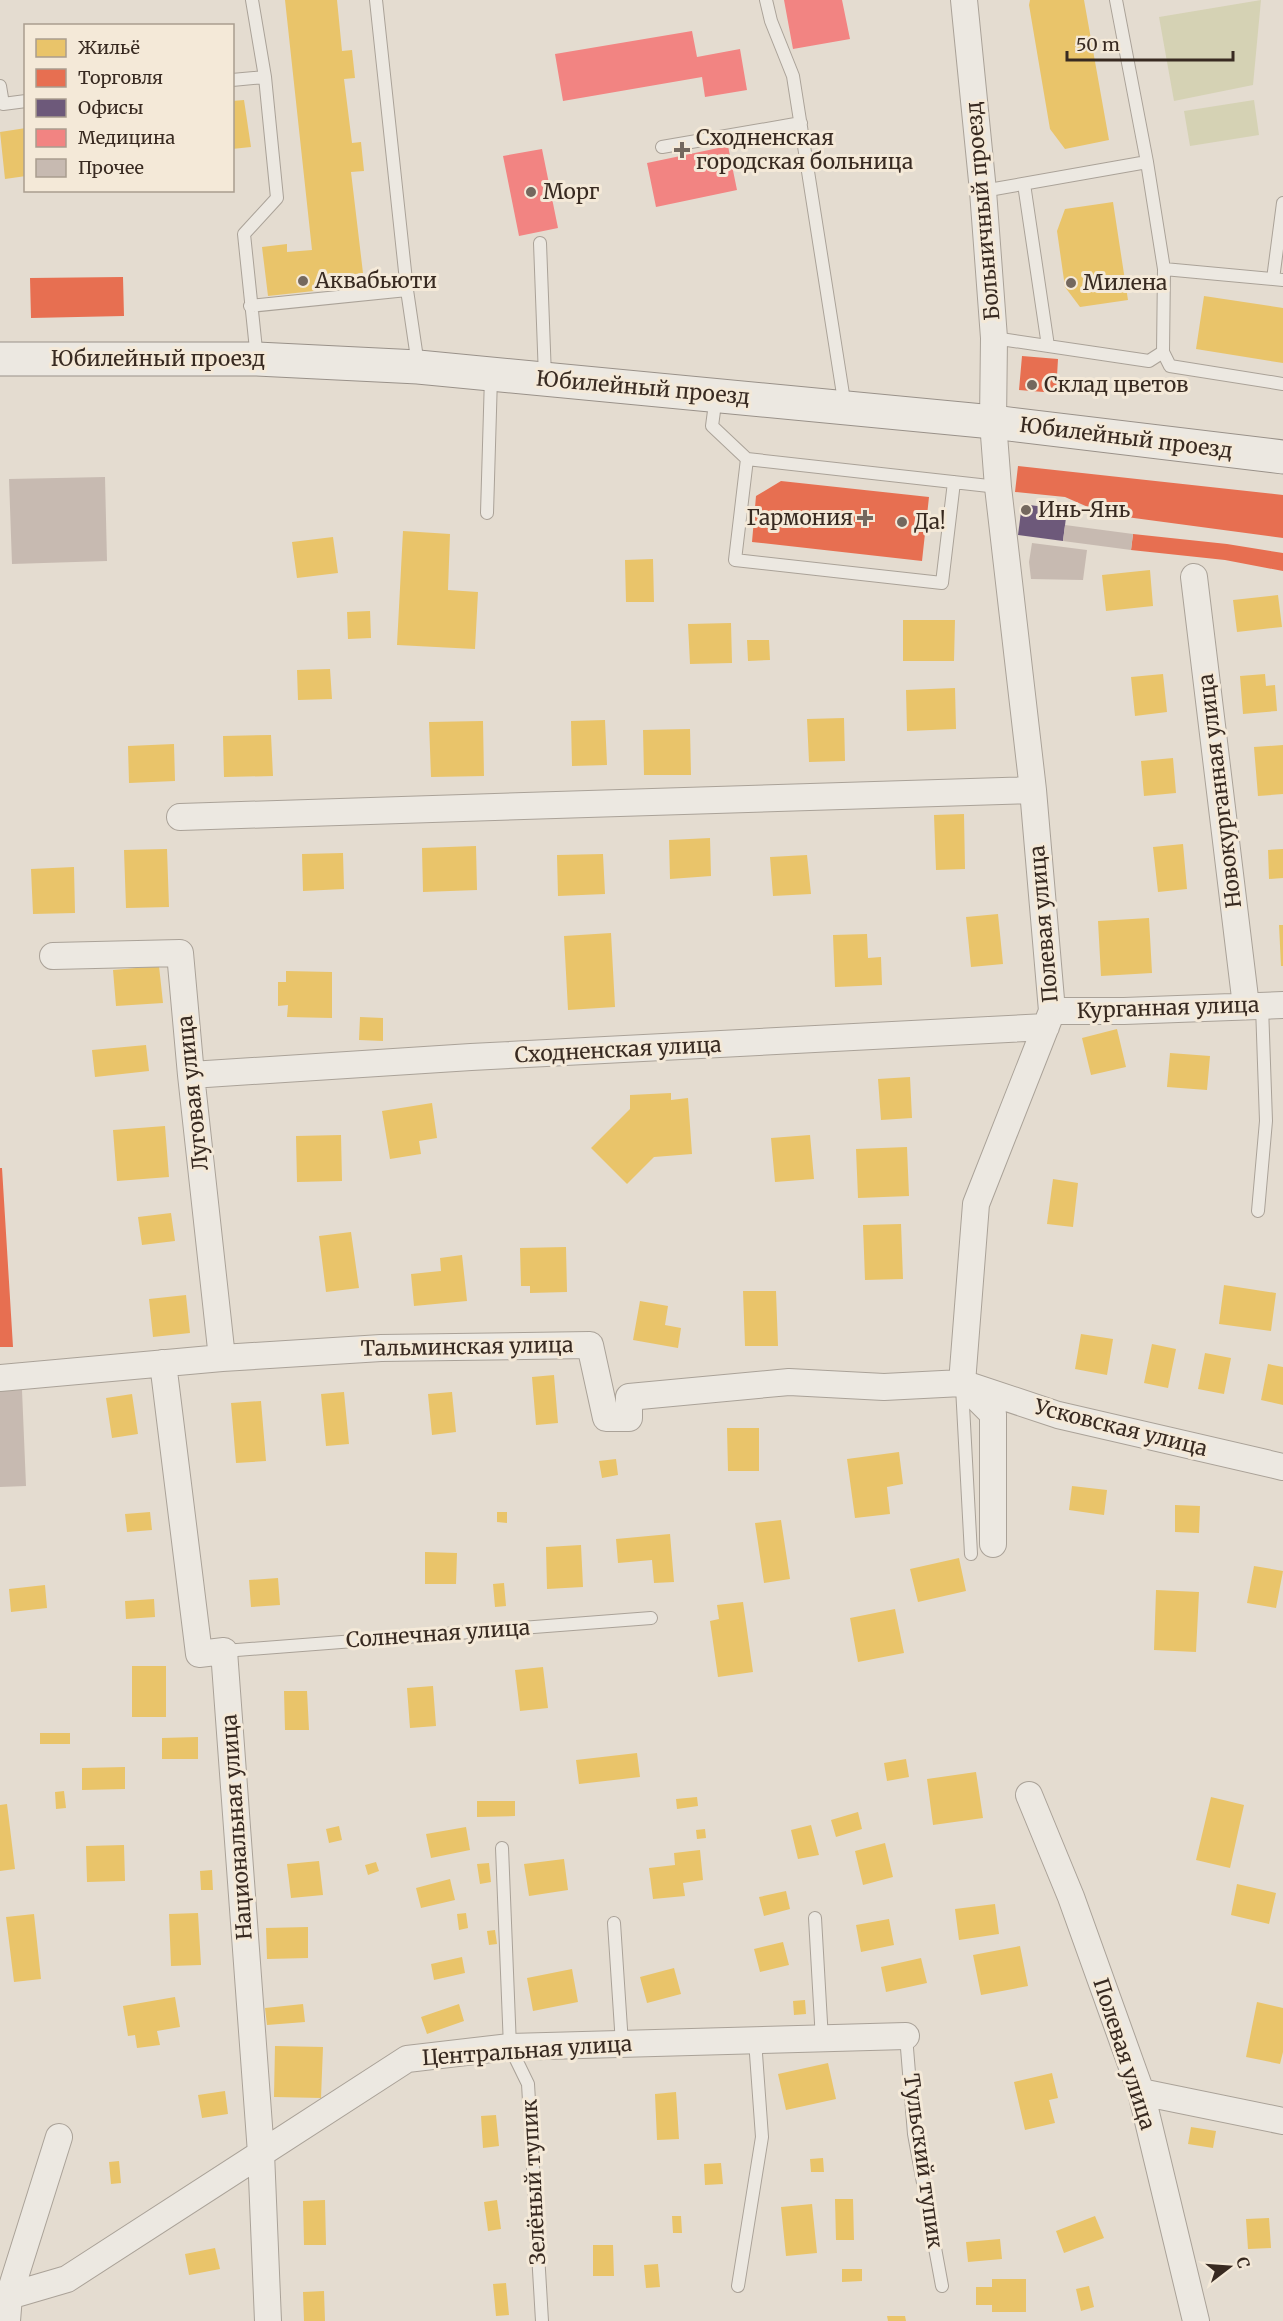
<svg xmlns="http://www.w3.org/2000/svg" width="1283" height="2321" viewBox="0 0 1283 2321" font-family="Merriweather,serif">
<rect width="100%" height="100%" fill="#e4dcd0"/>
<path fill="#d5d2b4" d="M 1261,0 L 1253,85 L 1174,101 L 1159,17 Z
M 1254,100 L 1259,135 L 1190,146 L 1184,111 Z"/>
<path fill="#e9c46a" d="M 285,0 L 337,0 L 342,51 L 352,50 L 355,78 L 344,79 L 352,143 L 361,142 L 364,171 L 351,172 L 363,273 L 340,276 L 341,288 L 268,296 L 262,247 L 287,244 L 287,252 L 312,250 Z
M 1030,0 L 1084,0 L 1109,140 L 1065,149 L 1050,129 L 1029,5 Z
M 244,100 L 251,147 L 232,149 L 232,101 Z
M 26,128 L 26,176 L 5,179 L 0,132 Z
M 1113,202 L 1128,300 L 1080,307 L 1065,287 L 1057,231 L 1065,209 Z
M 1204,296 L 1283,308 L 1283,363 L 1196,349 Z
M 403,531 L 450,534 L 448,590 L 478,592 L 475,649 L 397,645 Z
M 333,537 L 338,573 L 297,578 L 292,542 Z
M 653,559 L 654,602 L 626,602 L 625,560 Z
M 1150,570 L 1153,606 L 1106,611 L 1102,575 Z
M 1278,595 L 1282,627 L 1237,632 L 1233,600 Z
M 370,611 L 371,638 L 348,639 L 347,612 Z
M 903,620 L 955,620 L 954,661 L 903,661 Z
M 731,623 L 732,663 L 690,664 L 688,624 Z
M 747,640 L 769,640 L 770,660 L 748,661 Z
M 330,669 L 332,699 L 298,700 L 297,670 Z
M 1163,674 L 1167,712 L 1135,716 L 1131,677 Z
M 1265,674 L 1266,686 L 1275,685 L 1277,711 L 1243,714 L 1240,676 Z
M 955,688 L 956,729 L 907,731 L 906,690 Z
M 844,718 L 845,761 L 809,762 L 807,719 Z
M 605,720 L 607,765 L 572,766 L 571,721 Z
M 483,721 L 484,776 L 431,777 L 429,722 Z
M 690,729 L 691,775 L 644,775 L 643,730 Z
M 271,735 L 273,776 L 224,777 L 223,736 Z
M 174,744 L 175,781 L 129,783 L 128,746 Z
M 1283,745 L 1283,794 L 1258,796 L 1254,747 Z
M 1173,758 L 1176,793 L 1144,796 L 1141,761 Z
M 964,814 L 965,869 L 936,870 L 934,815 Z
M 710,838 L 711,876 L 670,879 L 669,840 Z
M 1183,844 L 1187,889 L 1158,892 L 1153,847 Z
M 476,846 L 477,890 L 423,892 L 422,848 Z
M 167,849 L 169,907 L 126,908 L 124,850 Z
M 1283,849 L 1283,878 L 1269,879 L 1268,850 Z
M 343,853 L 344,889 L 303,891 L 302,854 Z
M 603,854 L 605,894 L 558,896 L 557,855 Z
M 807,855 L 811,894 L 773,896 L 770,857 Z
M 74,867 L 75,913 L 33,914 L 31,869 Z
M 998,914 L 1003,964 L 971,967 L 966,917 Z
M 1149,918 L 1152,973 L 1101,976 L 1098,921 Z
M 1279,925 L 1283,925 L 1283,966 L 1281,966 Z
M 611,933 L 615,1007 L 568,1010 L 564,936 Z
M 867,934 L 868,958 L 881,957 L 882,985 L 835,987 L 833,935 Z
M 159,966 L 163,1003 L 116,1006 L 113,970 Z
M 286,971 L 332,972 L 332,1018 L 287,1017 L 288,1005 L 278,1006 L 278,982 L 286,982 Z
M 360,1017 L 383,1018 L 383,1041 L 359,1040 Z
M 1117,1029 L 1126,1067 L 1091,1075 L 1082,1038 Z
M 146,1045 L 149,1071 L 95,1077 L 92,1050 Z
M 1170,1053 L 1210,1056 L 1207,1090 L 1167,1087 Z
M 910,1077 L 912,1118 L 881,1120 L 878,1079 Z
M 671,1093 L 671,1100 L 688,1098 L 692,1154 L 654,1157 L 627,1184 L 591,1148 L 630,1109 L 630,1095 Z
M 432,1103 L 437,1138 L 419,1141 L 421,1154 L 390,1159 L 382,1111 Z
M 165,1126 L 169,1177 L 117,1181 L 113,1130 Z
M 341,1135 L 342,1181 L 297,1182 L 296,1136 Z
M 810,1135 L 814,1179 L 775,1182 L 771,1138 Z
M 907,1147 L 909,1196 L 858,1198 L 856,1149 Z
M 1053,1179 L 1078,1183 L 1073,1227 L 1047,1224 Z
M 171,1213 L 175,1241 L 142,1245 L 138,1217 Z
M 901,1224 L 903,1279 L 865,1280 L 863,1225 Z
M 351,1232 L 359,1288 L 326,1292 L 319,1236 Z
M 566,1247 L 567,1292 L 530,1293 L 530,1286 L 521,1286 L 520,1248 Z
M 462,1255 L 467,1301 L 414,1306 L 411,1274 L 441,1271 L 440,1258 Z
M 1224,1285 L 1276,1293 L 1271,1331 L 1219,1324 Z
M 743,1291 L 776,1291 L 778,1346 L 745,1346 Z
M 186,1295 L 190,1333 L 153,1337 L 149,1299 Z
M 640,1301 L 668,1306 L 665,1325 L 681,1328 L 678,1348 L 633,1340 Z
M 1081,1334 L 1113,1339 L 1107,1375 L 1075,1369 Z
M 1152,1344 L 1176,1349 L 1168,1388 L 1144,1383 Z
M 1205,1353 L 1231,1358 L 1224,1394 L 1198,1389 Z
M 1268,1364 L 1283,1367 L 1283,1405 L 1261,1400 Z
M 554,1375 L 558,1423 L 536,1425 L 532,1377 Z
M 344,1392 L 349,1444 L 326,1446 L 321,1394 Z
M 452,1392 L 456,1432 L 432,1435 L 428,1394 Z
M 132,1394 L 138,1434 L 112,1438 L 106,1398 Z
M 261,1401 L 266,1461 L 236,1463 L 231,1403 Z
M 727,1428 L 759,1428 L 759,1471 L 728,1471 Z
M 899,1452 L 903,1484 L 887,1487 L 890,1514 L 855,1518 L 847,1459 Z
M 616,1459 L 618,1475 L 602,1478 L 599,1461 Z
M 1072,1486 L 1107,1490 L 1104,1515 L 1069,1510 Z
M 1175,1505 L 1200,1506 L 1199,1533 L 1175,1532 Z
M 150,1512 L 152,1530 L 127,1532 L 125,1514 Z
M 497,1512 L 507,1512 L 507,1523 L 497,1522 Z
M 781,1520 L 790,1579 L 764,1583 L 755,1523 Z
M 670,1534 L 674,1582 L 654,1583 L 652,1560 L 618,1563 L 616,1539 Z
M 581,1545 L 583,1587 L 547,1589 L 546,1547 Z
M 425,1552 L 457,1553 L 456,1584 L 425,1584 Z
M 959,1558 L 966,1591 L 918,1602 L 910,1569 Z
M 1254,1566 L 1283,1571 L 1276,1608 L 1247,1603 Z
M 278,1578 L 280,1605 L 251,1607 L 249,1580 Z
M 504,1583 L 506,1606 L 495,1607 L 493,1584 Z
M 45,1585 L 47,1608 L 11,1612 L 9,1589 Z
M 1156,1590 L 1199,1592 L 1196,1652 L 1154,1650 Z
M 154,1599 L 155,1617 L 126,1619 L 125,1601 Z
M 743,1602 L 753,1672 L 718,1677 L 710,1621 L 719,1619 L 717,1605 Z
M 895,1609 L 904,1653 L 858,1662 L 850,1618 Z
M 132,1666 L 166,1666 L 166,1717 L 132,1717 Z
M 543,1667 L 548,1708 L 520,1711 L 515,1670 Z
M 433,1686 L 436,1726 L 410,1728 L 407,1688 Z
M 284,1691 L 307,1691 L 309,1730 L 285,1730 Z
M 40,1733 L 70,1733 L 70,1744 L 40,1744 Z
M 198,1737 L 198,1759 L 162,1759 L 162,1738 Z
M 637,1753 L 640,1777 L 579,1784 L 576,1760 Z
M 906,1759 L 909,1777 L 887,1781 L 884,1763 Z
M 125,1767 L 125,1789 L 82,1790 L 82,1768 Z
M 976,1772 L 983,1818 L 933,1825 L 927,1779 Z
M 64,1791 L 66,1808 L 56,1809 L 55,1792 Z
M 697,1797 L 698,1806 L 677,1809 L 676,1799 Z
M 1211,1797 L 1244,1805 L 1230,1868 L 1196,1860 Z
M 477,1801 L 515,1801 L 515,1816 L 477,1817 Z
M 7,1804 L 15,1869 L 0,1871 L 0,1805 Z
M 858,1812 L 862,1829 L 836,1837 L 831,1820 Z
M 811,1825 L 819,1855 L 798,1859 L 791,1830 Z
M 339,1826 L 342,1840 L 329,1843 L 326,1829 Z
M 466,1827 L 470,1850 L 431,1858 L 426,1834 Z
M 705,1829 L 706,1838 L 697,1839 L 696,1830 Z
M 885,1843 L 893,1877 L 863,1885 L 855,1851 Z
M 124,1845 L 125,1881 L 87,1882 L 86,1846 Z
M 700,1850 L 703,1880 L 683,1883 L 685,1896 L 653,1899 L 649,1868 L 675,1865 L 674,1853 Z
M 564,1859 L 568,1890 L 529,1896 L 524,1864 Z
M 319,1861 L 323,1895 L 291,1898 L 287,1864 Z
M 376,1862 L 379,1871 L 368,1875 L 365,1865 Z
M 489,1863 L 491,1882 L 480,1884 L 477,1864 Z
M 212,1870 L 213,1890 L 201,1890 L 200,1871 Z
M 450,1879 L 455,1900 L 421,1908 L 416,1888 Z
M 1237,1884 L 1276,1893 L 1269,1924 L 1231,1915 Z
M 786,1891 L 790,1909 L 764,1916 L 759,1897 Z
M 995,1904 L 999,1934 L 959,1940 L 955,1909 Z
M 198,1913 L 201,1965 L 171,1966 L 169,1914 Z
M 466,1913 L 468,1928 L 459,1930 L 457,1914 Z
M 34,1914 L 41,1979 L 14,1982 L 6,1917 Z
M 889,1919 L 894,1945 L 861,1952 L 856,1925 Z
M 308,1927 L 308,1958 L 267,1959 L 266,1928 Z
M 495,1930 L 497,1944 L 489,1945 L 487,1931 Z
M 783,1942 L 789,1965 L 760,1972 L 754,1949 Z
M 1020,1946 L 1028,1986 L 981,1995 L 973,1955 Z
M 462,1957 L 465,1973 L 434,1980 L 431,1964 Z
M 921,1958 L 927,1983 L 886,1992 L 881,1967 Z
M 674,1968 L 681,1994 L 647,2003 L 640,1977 Z
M 572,1969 L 578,2002 L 533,2011 L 527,1978 Z
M 175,1997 L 180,2027 L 157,2031 L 160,2045 L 137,2048 L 135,2035 L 128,2036 L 123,2006 Z
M 805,2000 L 806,2014 L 794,2015 L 793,2001 Z
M 1257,2002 L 1283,2008 L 1283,2052 L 1280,2064 L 1246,2057 Z
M 303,2004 L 305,2022 L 267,2025 L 265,2008 Z
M 459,2004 L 464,2021 L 427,2034 L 421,2017 Z
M 275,2046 L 323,2047 L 321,2098 L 274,2097 Z
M 828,2063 L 836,2099 L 786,2110 L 778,2074 Z
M 1052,2073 L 1058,2098 L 1049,2100 L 1055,2123 L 1025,2130 L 1014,2082 Z
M 225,2091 L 228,2114 L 202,2118 L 198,2095 Z
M 676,2092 L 679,2139 L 657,2140 L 655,2094 Z
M 496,2115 L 499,2146 L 483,2148 L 481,2116 Z
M 1191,2127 L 1216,2131 L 1213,2148 L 1188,2144 Z
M 823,2158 L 824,2172 L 811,2172 L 810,2159 Z
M 119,2161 L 121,2183 L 111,2184 L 109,2162 Z
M 721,2163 L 723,2184 L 705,2185 L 704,2164 Z
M 835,2199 L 853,2199 L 854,2240 L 836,2240 Z
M 325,2200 L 326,2245 L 304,2245 L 303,2201 Z
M 497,2200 L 501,2229 L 488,2231 L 484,2202 Z
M 812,2204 L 817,2253 L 786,2256 L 781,2207 Z
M 672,2216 L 681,2216 L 682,2233 L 673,2233 Z
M 1095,2216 L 1104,2238 L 1064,2253 L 1056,2231 Z
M 1269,2218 L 1271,2248 L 1248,2249 L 1246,2219 Z
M 1000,2239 L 1002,2259 L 968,2262 L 966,2242 Z
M 593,2245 L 613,2245 L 614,2276 L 593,2276 Z
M 215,2248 L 220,2269 L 189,2275 L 185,2254 Z
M 658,2264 L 660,2287 L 646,2288 L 644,2265 Z
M 842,2269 L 862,2269 L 862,2281 L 842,2282 Z
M 992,2279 L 1026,2279 L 1026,2312 L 992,2312 L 992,2305 L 976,2305 L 976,2287 L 992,2287 Z
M 506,2283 L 509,2315 L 496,2316 L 493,2284 Z
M 1089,2286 L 1094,2307 L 1081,2311 L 1076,2289 Z
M 324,2291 L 325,2321 L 304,2321 L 303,2292 Z
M 887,2316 L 905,2316 L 906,2321 L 888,2321 Z"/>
<path fill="#e76f51" d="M 123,277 L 124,316 L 31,318 L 30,278 Z
M 1022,356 L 1058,359 L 1056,393 L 1019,390 Z
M 1018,466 L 1283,495 L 1283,538 L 1104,514 L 1065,497 L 1015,492 Z
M 781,481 L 929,497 L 922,561 L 752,542 L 756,496 Z
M 1133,534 L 1227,544 L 1283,553 L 1283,571 L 1225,560 L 1131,550 Z
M 0,1168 L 2,1168 L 13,1347 L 0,1347 Z"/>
<path fill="#6d597a" d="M 1022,504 L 1067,510 L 1063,541 L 1018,535 Z"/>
<path fill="#f28482" d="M 784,0 L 842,0 L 850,39 L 793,49 Z
M 692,31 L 697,57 L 740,49 L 747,90 L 705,97 L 702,77 L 563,101 L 555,54 Z
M 728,146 L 737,190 L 656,207 L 647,163 Z
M 542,149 L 558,228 L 519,236 L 503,156 Z"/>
<path fill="#c7bab1" d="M 105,477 L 107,561 L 12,564 L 9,479 Z
M 1065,525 L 1133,534 L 1131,550 L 1063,541 Z
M 1032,543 L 1087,550 L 1083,580 L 1031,579 L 1029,562 Z
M 22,1390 L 26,1486 L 0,1487 L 0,1391 Z"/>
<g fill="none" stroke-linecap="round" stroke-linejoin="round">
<defs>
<path id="lane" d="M 252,0 L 265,77 L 277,198 L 244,234 L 257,359
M 376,0 L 407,290 L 418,365
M 766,0 L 771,21 L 793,76 L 845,407
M 232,80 L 265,77
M 0,86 L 3,104 L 26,101
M 662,147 L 801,123
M 1147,162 L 1164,269
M 1024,184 L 1048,346
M 983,191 L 1147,162 L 1116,0
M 540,243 L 545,377
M 1273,279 L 1283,203
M 250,306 L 407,290
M 994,338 L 1149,361 L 1163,352 L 1164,269 L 1283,280
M 1163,352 L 1170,366 L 1283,384
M 716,396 L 712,426 L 747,459 L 998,487
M 747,459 L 735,560 L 942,583 L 954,482
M 487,513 L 491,377
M 1258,1211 L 1266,1121 L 1262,1006
M 962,1387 L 971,1554
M 224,1651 L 651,1618
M 502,1848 L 510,2047 L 528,2084 L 542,2321
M 815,1918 L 822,2040
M 614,1923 L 622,2044
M 906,2036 L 914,2134 L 942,2286
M 738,2286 L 762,2137 L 755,2040"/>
<path id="street" d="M 964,0 L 983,191 L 994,338 L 993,422 L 998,487 L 1033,790 L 1052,1011 L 976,1204 L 962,1383 L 993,1414 L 993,1544
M 1194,577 L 1246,1006
M 180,817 L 1033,790
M 53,956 L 180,953 L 191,1075 L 222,1358
M 1052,1011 L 1124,1011 L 1283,1005
M 191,1075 L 471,1057 L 1046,1027
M 163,1363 L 199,1654 L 224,1651 L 261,2153 L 268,2321
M 0,1378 L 222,1358 L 381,1348 L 590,1345 L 606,1418 L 629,1418 L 629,1397 L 789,1382 L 884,1387 L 962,1383 L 1058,1415 L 1283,1467
M 1029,1795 L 1071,1897 L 1141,2092 L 1196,2321
M 1141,2092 L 1283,2121
M 0,2296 L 9,2296 L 67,2279 L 407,2059 L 510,2047 L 906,2036
M 7,2321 L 9,2296 L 59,2137"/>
<path id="secondary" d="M 0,359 L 257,359 L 418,367 L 993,422 L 1283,457"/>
</defs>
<use href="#lane" stroke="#aaa298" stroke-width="14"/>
<use href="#street" stroke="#aaa298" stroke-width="28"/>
<use href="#secondary" stroke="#999189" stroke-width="35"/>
<use href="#lane" stroke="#ece8e1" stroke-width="12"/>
<use href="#street" stroke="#ece8e1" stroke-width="26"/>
<use href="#secondary" stroke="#ece8e1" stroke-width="33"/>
</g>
<g fill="#74685e" stroke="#f4e9d8" stroke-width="2">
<path d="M679 141h6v6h6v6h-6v6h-6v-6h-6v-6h6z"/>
<circle cx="531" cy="192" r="6"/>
<circle cx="303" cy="281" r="6"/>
<circle cx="1071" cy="283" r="6"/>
<circle cx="1032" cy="385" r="6"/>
<circle cx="1026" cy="510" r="6"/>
<path d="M862 509h6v6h6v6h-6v6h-6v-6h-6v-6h6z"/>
<circle cx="902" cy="522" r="6"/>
</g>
<g text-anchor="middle" stroke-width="6" stroke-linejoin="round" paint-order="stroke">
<g font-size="21" fill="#382a21" stroke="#f4e9d8" text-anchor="start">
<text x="696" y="145">Сходненская<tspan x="696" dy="24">городская больница</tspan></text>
<text x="543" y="199">Морг</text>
<text x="315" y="288">Аквабьюти</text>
<text x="1083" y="290">Милена</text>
<text x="1044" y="392">Склад цветов</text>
<text x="1038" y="517">Инь-Янь</text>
<text x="853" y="525" text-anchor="end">Гармония</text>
<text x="914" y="529">Да!</text>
</g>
<g font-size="21" fill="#382a21" stroke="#f4e9d8">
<text transform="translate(983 211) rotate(-95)" y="7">Больничный проезд</text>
<text x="158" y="366">Юбилейный проезд</text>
<text transform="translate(643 388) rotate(5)" y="7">Юбилейный проезд</text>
<text transform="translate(1126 438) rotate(7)" y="7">Юбилейный проезд</text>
<text transform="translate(1220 791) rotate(-97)" y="7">Новокурганная улица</text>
<text transform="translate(1044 924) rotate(-95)" y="7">Полевая улица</text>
<text transform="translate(1168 1008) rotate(-2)" y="7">Курганная улица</text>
<text transform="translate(618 1050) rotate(-3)" y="7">Сходненская улица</text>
<text transform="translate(193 1093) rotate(-96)" y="7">Луговая улица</text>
<text transform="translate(467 1347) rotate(-1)" y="7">Тальминская улица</text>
<text transform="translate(1121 1428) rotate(14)" y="7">Усковская улица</text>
<text transform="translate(438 1634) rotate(-4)" y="7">Солнечная улица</text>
<text transform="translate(237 1827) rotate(-94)" y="7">Национальная улица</text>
<text transform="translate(527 2051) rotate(-4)" y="7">Центральная улица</text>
<text transform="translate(1124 2054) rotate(72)" y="7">Полевая улица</text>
<text transform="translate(923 2161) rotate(82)" y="7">Тульский тупик</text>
<text transform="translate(534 2182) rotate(-93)" y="7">Зелёный тупик</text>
</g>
</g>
<rect x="24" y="24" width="210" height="168" fill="#f4e9d8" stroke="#a99d8f" stroke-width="1.5"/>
<rect x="36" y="39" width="30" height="18" fill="#e9c46a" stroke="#a99d8f" stroke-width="1.5"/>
<text x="78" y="54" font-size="18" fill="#382a21">Жильё</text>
<rect x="36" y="69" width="30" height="18" fill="#e76f51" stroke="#a99d8f" stroke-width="1.5"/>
<text x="78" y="84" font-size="18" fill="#382a21">Торговля</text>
<rect x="36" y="99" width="30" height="18" fill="#6d597a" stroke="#a99d8f" stroke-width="1.5"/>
<text x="78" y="114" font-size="18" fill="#382a21">Офисы</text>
<rect x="36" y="129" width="30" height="18" fill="#f28482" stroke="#a99d8f" stroke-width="1.5"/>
<text x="78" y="144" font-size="18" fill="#382a21">Медицина</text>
<rect x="36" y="159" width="30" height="18" fill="#c7bab1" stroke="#a99d8f" stroke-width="1.5"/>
<text x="78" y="174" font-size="18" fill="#382a21">Прочее</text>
<g transform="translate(1229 2267) rotate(73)" stroke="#f4e9d8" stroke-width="4.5" paint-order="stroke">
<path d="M0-4.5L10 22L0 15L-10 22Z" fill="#382a21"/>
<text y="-9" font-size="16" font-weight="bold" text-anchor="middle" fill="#382a21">С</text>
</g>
<path d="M1067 51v9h166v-9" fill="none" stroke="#382a21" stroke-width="3"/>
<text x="1076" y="51" font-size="18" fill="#382a21" stroke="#f4e9d8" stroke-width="4.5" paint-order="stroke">50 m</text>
</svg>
